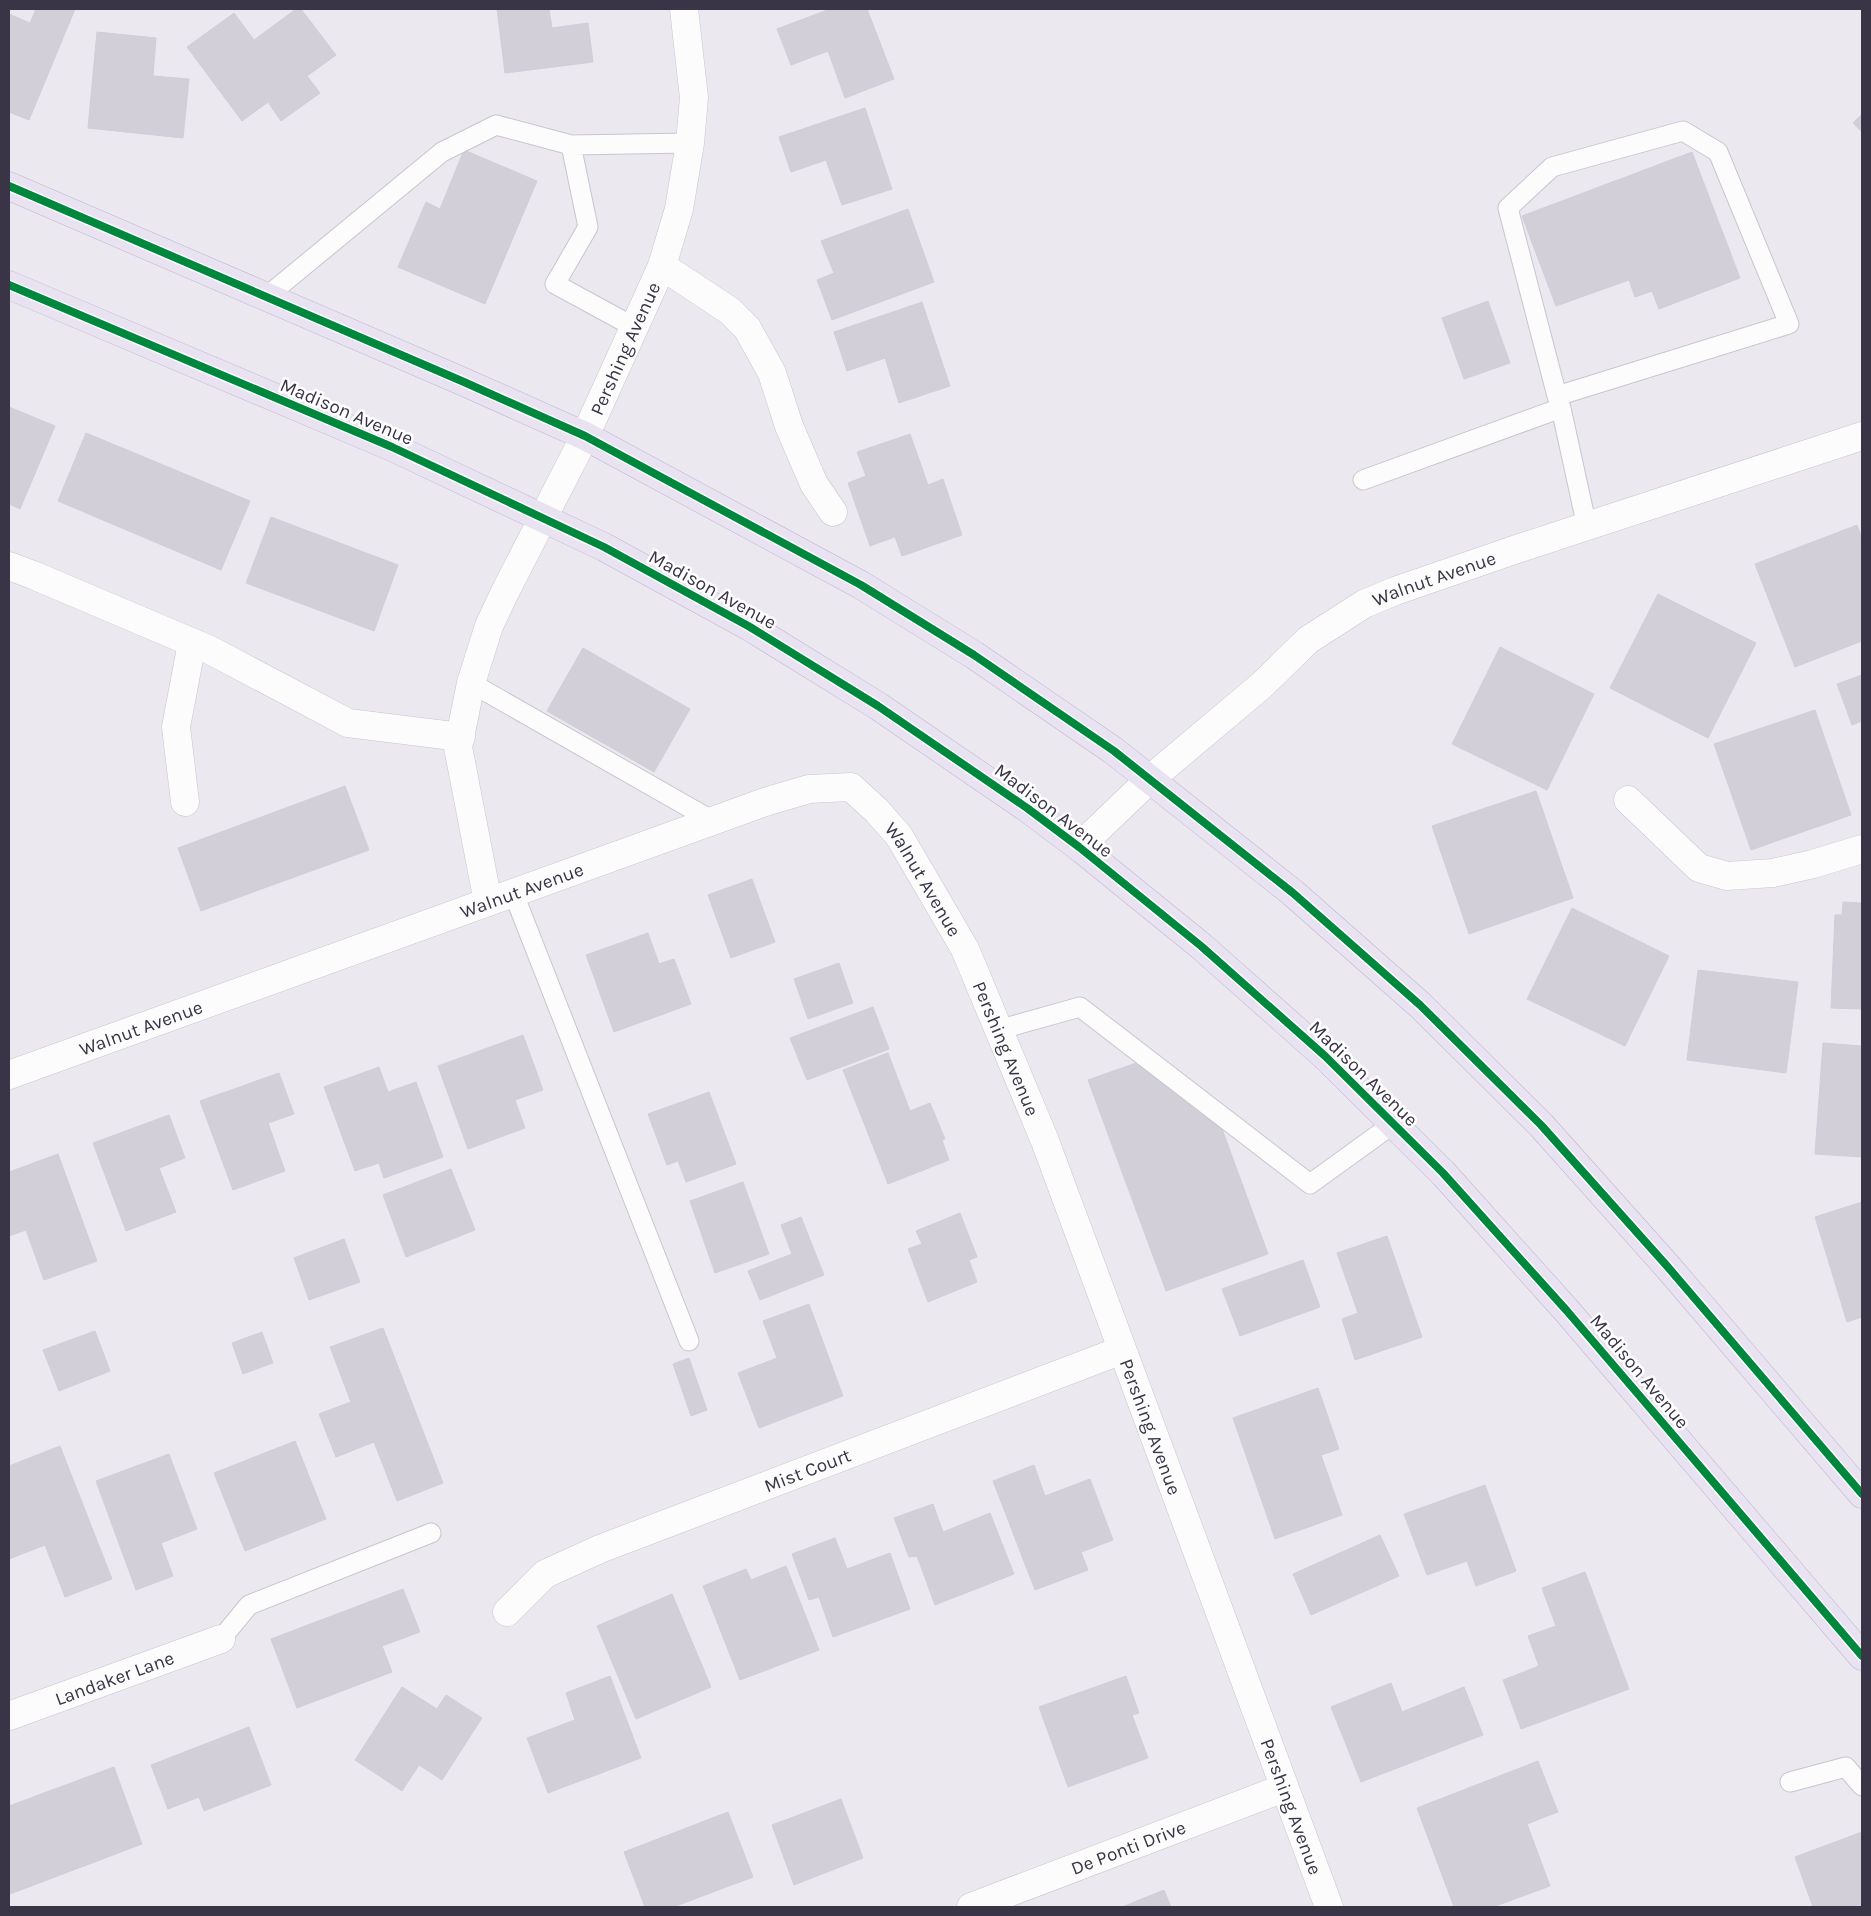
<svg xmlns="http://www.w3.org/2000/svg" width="1871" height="1916" viewBox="0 0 1871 1916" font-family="Karla,sans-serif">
<rect width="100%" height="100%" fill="#ebe8f0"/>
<path fill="#d2cfd8" stroke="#d1ced8" d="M 36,9 L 75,9 L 29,120 L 9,112 L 9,14 L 30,23 Z
M 296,9 L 301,9 L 336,55 L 307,76 L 320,93 L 281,121 L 268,102 L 242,121 L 187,47 L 234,13 L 254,40 Z
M 497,9 L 549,9 L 552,28 L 588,23 L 593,62 L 505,73 Z
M 830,9 L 867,9 L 894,79 L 845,98 L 828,51 L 791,65 L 777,29 Z
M 97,32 L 156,38 L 153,76 L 189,79 L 183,138 L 88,128 Z
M 865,108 L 892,189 L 842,205 L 826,160 L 791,172 L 779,137 Z
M 1862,114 L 1862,132 L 1853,123 Z
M 464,150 L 537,181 L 485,304 L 398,267 L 426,202 L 440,209 Z
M 1692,152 L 1740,278 L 1659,309 L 1652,291 L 1635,297 L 1629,280 L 1556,306 L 1522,216 Z
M 908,209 L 934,282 L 832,320 L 817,280 L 834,273 L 821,241 Z
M 1488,301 L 1510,363 L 1464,379 L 1442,318 Z
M 922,302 L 950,386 L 899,403 L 885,358 L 847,371 L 834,332 Z
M 9,407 L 55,426 L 20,509 L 9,504 Z
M 86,433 L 250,501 L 221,570 L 58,501 Z
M 910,434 L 928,485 L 943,479 L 962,535 L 902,556 L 895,537 L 870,546 L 848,483 L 866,476 L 857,452 Z
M 271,517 L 398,565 L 374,631 L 246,583 Z
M 1857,525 L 1862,538 L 1862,641 L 1795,667 L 1755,564 Z
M 1658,594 L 1756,643 L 1708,738 L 1610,688 Z
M 1500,647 L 1594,694 L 1547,790 L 1452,744 Z
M 583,648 L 690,709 L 654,772 L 547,711 Z
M 1862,675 L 1862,721 L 1852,725 L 1837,684 Z
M 1815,710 L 1851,815 L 1751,850 L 1714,744 Z
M 345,786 L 369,850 L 201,911 L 178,848 Z
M 1536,791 L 1573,898 L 1469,934 L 1432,826 Z
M 752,879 L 775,942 L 731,958 L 708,895 Z
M 1843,902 L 1862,903 L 1862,1009 L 1831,1008 L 1835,915 L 1842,915 Z
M 1572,908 L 1669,956 L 1625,1046 L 1527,999 Z
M 648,933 L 659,964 L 674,959 L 691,1004 L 614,1032 L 586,955 Z
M 839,963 L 853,1003 L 808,1019 L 794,979 Z
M 1698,970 L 1798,982 L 1786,1073 L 1687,1060 Z
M 873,1007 L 889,1049 L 807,1080 L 790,1038 Z
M 523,1035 L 543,1090 L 515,1100 L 525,1128 L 468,1149 L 438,1066 Z
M 1823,1043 L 1862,1046 L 1862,1157 L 1815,1154 Z
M 888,1053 L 910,1111 L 930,1103 L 945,1139 L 942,1140 L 949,1160 L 888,1184 L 843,1070 Z
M 1139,1062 L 1222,1129 L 1268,1254 L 1166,1291 L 1088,1080 Z
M 379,1067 L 388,1092 L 416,1082 L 443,1157 L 384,1178 L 379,1163 L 355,1171 L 324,1087 Z
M 279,1073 L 294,1114 L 268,1123 L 285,1171 L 233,1190 L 200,1101 Z
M 709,1092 L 736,1164 L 686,1182 L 678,1161 L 667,1165 L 648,1114 Z
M 169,1115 L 185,1158 L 159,1168 L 176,1212 L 126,1231 L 93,1143 Z
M 58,1154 L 97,1261 L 44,1280 L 26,1230 L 9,1236 L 9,1172 Z
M 451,1169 L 475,1230 L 406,1257 L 383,1195 Z
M 743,1182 L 769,1254 L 715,1273 L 690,1201 Z
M 1862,1202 L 1862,1317 L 1847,1322 L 1815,1217 Z
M 960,1213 L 977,1257 L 969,1260 L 977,1282 L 928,1302 L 908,1249 L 922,1244 L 916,1231 Z
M 801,1217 L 824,1275 L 760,1300 L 748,1271 L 792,1254 L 781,1225 Z
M 1387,1236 L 1422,1337 L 1355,1360 L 1342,1319 L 1358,1313 L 1337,1253 Z
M 344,1239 L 360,1282 L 309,1300 L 294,1258 Z
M 1303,1260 L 1320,1307 L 1240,1336 L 1222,1289 Z
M 809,1304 L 843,1396 L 759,1428 L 738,1373 L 777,1358 L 763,1321 Z
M 383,1328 L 443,1483 L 397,1501 L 374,1442 L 336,1457 L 319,1414 L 351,1402 L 330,1347 Z
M 95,1331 L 110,1371 L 59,1391 L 43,1350 Z
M 262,1332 L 273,1363 L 243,1374 L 232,1343 Z
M 689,1358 L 707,1410 L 691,1416 L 673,1364 Z
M 1318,1388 L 1339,1449 L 1321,1455 L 1342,1515 L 1275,1539 L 1233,1418 Z
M 295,1441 L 326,1519 L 245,1551 L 214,1473 Z
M 60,1446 L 112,1579 L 65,1597 L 45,1545 L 9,1559 L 9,1466 Z
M 169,1454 L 197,1529 L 161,1543 L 173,1576 L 136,1590 L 96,1481 Z
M 1034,1465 L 1045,1496 L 1090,1479 L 1113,1540 L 1081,1552 L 1088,1570 L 1035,1590 L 993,1481 Z
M 1485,1485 L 1516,1571 L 1476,1586 L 1467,1561 L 1427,1575 L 1404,1514 Z
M 933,1504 L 943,1532 L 990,1513 L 1014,1574 L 935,1605 L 917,1556 L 909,1557 L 894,1518 Z
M 1380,1535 L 1399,1576 L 1311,1615 L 1293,1574 Z
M 835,1538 L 847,1569 L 890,1553 L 910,1609 L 833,1637 L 819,1597 L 809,1600 L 792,1554 Z
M 786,1566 L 819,1650 L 740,1680 L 703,1586 L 746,1569 L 751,1580 Z
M 1585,1572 L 1629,1689 L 1521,1729 L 1503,1680 L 1539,1666 L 1528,1636 L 1556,1626 L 1542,1588 Z
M 403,1589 L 420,1632 L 382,1646 L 392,1672 L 297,1708 L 271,1639 Z
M 672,1594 L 711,1687 L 636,1719 L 597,1626 Z
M 610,1676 L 641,1758 L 548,1793 L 527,1738 L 575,1720 L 566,1693 Z
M 1126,1676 L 1139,1713 L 1132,1715 L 1148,1758 L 1068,1787 L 1039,1707 Z
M 1391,1683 L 1402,1712 L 1464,1687 L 1483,1735 L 1361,1782 L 1331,1707 Z
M 402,1687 L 437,1709 L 446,1695 L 482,1718 L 442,1780 L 419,1765 L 402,1791 L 355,1760 Z
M 249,1727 L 271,1785 L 204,1811 L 199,1797 L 168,1809 L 151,1765 Z
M 1538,1761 L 1558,1812 L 1527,1824 L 1550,1886 L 1493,1907 L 1454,1907 L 1417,1808 Z
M 114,1767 L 142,1844 L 10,1894 L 9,1806 Z
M 841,1799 L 863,1858 L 794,1885 L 772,1825 Z
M 728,1812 L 753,1877 L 673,1907 L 645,1907 L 624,1852 Z
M 1862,1832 L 1862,1907 L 1813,1907 L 1795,1857 Z
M 1164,1890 L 1171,1907 L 1122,1907 Z"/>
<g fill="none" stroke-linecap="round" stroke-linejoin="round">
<defs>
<path id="service" d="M 571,145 L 588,227 L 555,284 L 634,327
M 266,297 L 442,152 L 496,125 L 571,145 L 690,143
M 1557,396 L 1789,324 L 1718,152 L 1683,131 L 1552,167 L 1508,208 L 1557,396 L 1561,408 L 1587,527
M 1363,480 L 1561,408
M 471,683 L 713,821
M 513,892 L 689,1341
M 998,1030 L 1080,1007 L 1310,1184 L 1393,1124
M 221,1639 L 249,1605 L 431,1533
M 1790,1782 L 1846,1767 L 1862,1786"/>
<g id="minor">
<path d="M 662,266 L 730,311 L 747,328 L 772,373 L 789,426 L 814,484 L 833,512"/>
<path d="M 9,566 L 33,575 L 210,650 L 348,723 L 461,737"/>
<path d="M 1628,800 L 1699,868 L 1727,876 L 1773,873 L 1813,864 L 1862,849"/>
<path d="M 185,802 L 176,727 L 192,643"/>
<path id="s1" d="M 9,1075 L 768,801 L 809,789 L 851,787 L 877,811 L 899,836 L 965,949 L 1045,1141 L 1329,1907"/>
<path id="s2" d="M 507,1612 L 545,1574 L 600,1549 L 1122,1350"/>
<path id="s3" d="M 9,1716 L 221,1639"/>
<path id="s4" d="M 971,1907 L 1284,1788"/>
</g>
<g id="tertiary">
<path id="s5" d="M 1079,847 L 1149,780 L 1262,685 L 1308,640 L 1364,604 L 1395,591 L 1517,549 L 1862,436"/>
<path id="s6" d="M 488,902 L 458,747 L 471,683 L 489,626 L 505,592 L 585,436 L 662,266 L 679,209 L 690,143 L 694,98 L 684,9"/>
</g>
<path id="primary" d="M 9,186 L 464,382 L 585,436 L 861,585 L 974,655 L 1114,751 L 1293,893 L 1420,1005 L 1541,1125 L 1667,1266 L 1862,1494
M 9,285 L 392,447 L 604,547 L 750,627 L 878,706 L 1027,808 L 1079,847 L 1201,946 L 1325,1056 L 1443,1173 L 1567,1311 L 1862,1656"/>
</defs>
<use href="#service" stroke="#c8c5cf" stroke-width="21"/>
<use href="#minor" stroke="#c8c5cf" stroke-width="29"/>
<use href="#tertiary" stroke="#c8c5cf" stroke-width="29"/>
<use href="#primary" stroke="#c1b4d3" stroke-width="29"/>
<use href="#service" stroke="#fcfcfd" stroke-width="19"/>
<use href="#minor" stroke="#fcfcfd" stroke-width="28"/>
<use href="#tertiary" stroke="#fcfcfd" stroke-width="28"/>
<use href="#primary" stroke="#e8e2f1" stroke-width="28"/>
<defs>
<path id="cycleway" d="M 9,186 L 464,382 L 585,436 L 861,585 L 974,655 L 1114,751 L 1293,893 L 1420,1005 L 1541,1125 L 1667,1266 L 1862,1494
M 9,285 L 392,447 L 604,547 L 750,627 L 878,706 L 1027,808 L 1079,847 L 1201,946 L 1325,1056 L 1443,1173 L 1567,1311 L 1862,1656"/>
</defs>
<use href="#cycleway" stroke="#fff" stroke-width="11"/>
<use href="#cycleway" stroke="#00873e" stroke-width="8"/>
</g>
<g text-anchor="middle" stroke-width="5" stroke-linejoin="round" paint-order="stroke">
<g font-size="19" fill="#393446" stroke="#fff">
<text dy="7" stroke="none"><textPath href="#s6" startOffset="592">Pershing Avenue</textPath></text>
<text transform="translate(347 411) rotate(23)" y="7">Madison Avenue</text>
<text dy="7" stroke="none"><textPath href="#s5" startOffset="450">Walnut Avenue</textPath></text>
<text transform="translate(713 589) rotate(29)" y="7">Madison Avenue</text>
<text transform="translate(1054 810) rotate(37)" y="7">Madison Avenue</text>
<text dy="7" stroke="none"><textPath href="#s1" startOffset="1010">Walnut Avenue</textPath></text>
<text dy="7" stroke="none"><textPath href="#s1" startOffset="545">Walnut Avenue</textPath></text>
<text dy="7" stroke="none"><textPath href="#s1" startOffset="140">Walnut Avenue</textPath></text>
<text dy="7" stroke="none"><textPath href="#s1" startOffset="1199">Pershing Avenue</textPath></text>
<text transform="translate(1364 1073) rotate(44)" y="7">Madison Avenue</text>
<text transform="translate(1640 1371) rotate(50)" y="7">Madison Avenue</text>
<text dy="7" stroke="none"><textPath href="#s1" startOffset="1604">Pershing Avenue</textPath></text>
<text dy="7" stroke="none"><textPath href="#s2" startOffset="336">Mist Court</textPath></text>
<text dy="7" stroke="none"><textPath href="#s3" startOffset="112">Landaker Lane</textPath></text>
<text dy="7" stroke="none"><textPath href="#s1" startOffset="2009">Pershing Avenue</textPath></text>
<text dy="7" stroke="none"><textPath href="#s4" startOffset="168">De Ponti Drive</textPath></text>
</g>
</g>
<rect width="1871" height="1916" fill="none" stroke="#393446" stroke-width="20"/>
</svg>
